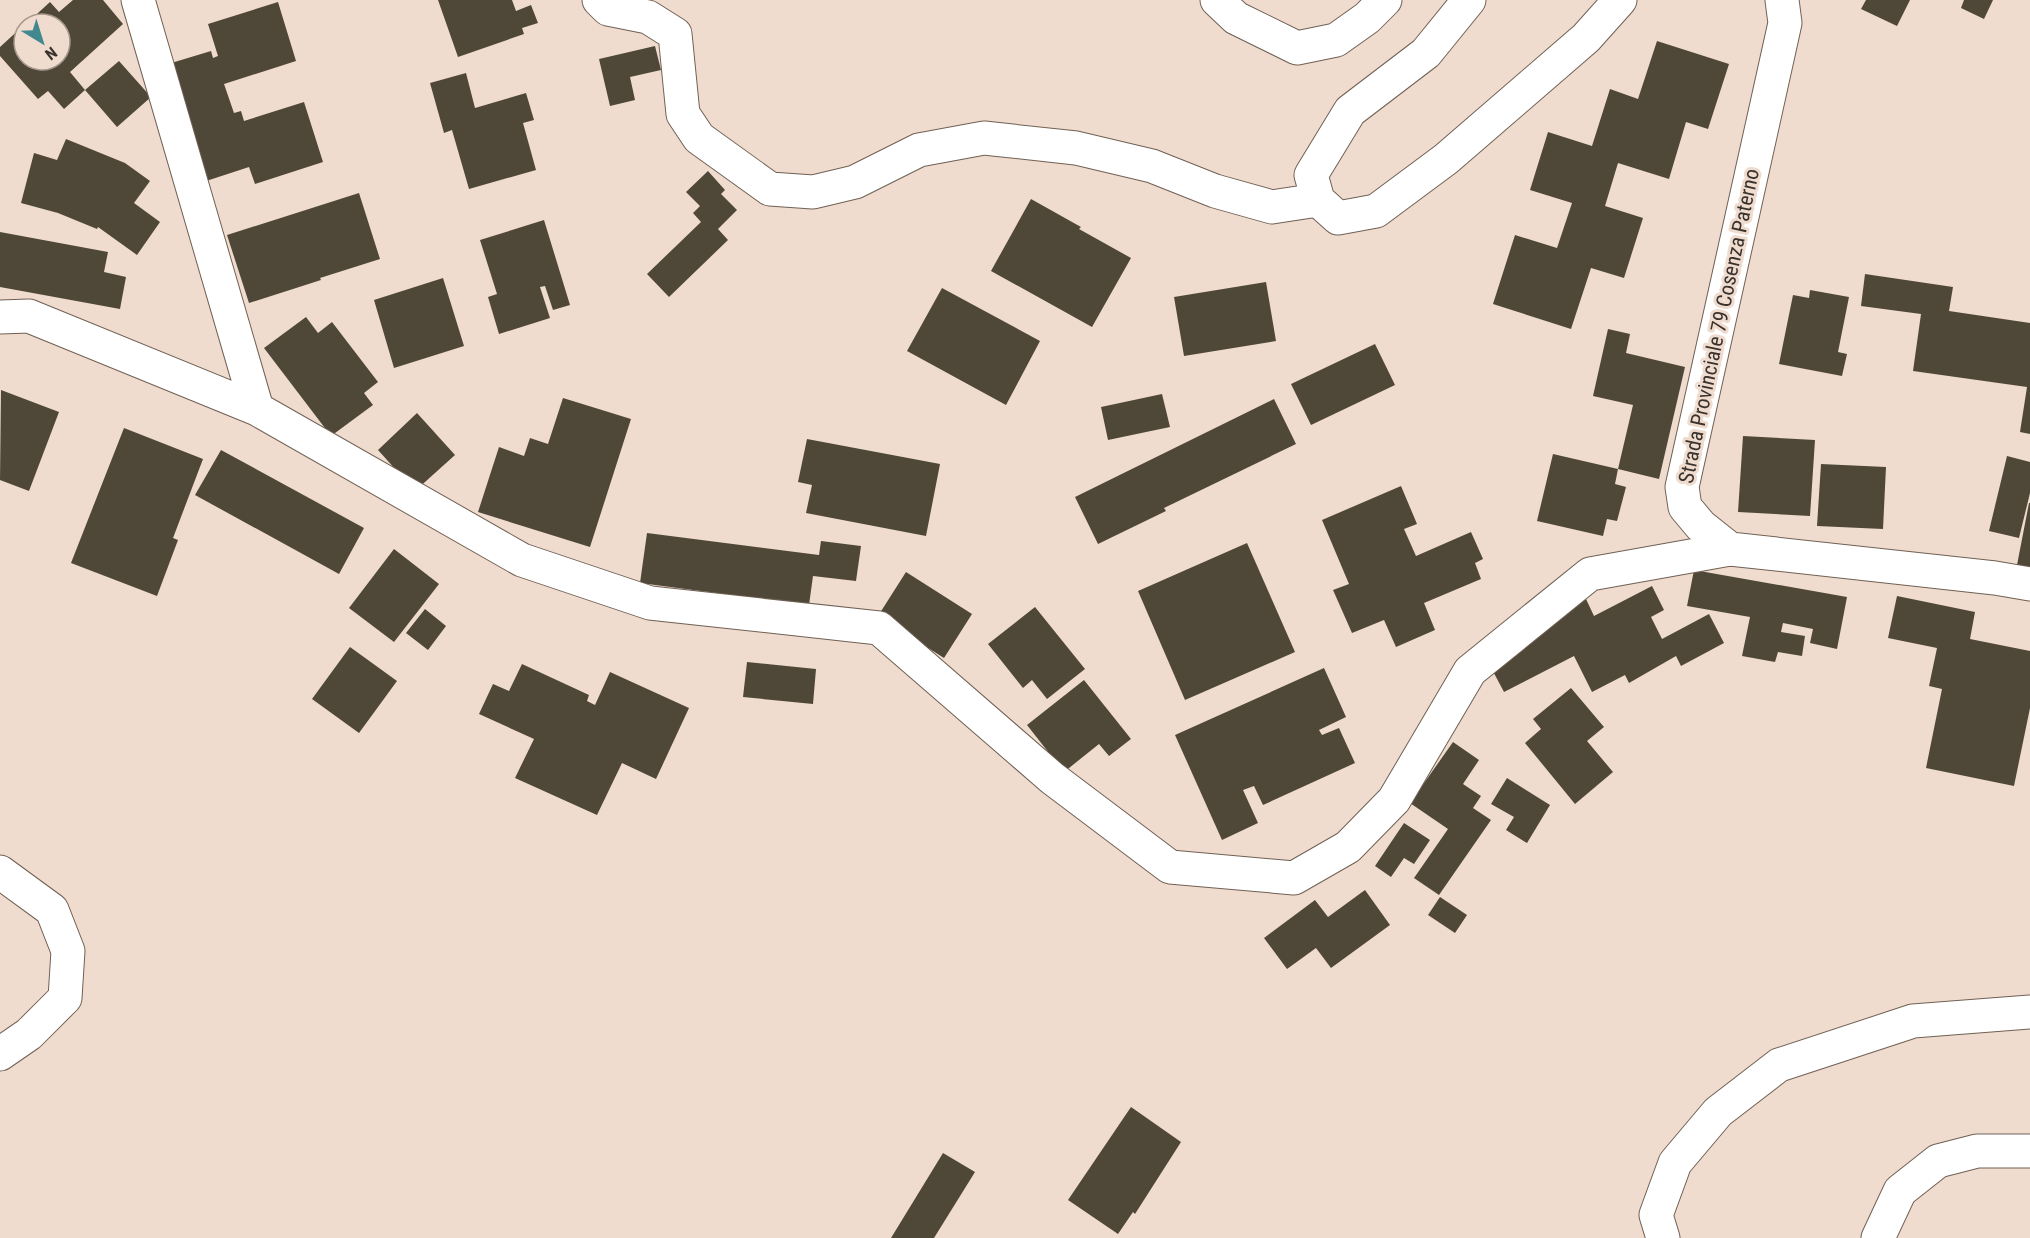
<svg xmlns="http://www.w3.org/2000/svg" width="2030" height="1238" viewBox="0 0 2030 1238" font-family="'Roboto Condensed',sans-serif">
<rect width="100%" height="100%" fill="#efdcce"/>
<path fill="#4f4838" d="M 73,0 L 103,0 L 123,24 L 70,72 L 85,90 L 64,109 L 48,91 L 38,99 L 0,56 L 0,47 L 24,25 L 24,60 L 60,60 L 60,24 L 26,24 L 50,2 L 59,12 Z
M 438,0 L 512,0 L 516,11 L 531,5 L 538,23 L 522,28 L 524,34 L 458,57 Z
M 1866,0 L 1910,0 L 1897,26 L 1861,9 Z
M 1964,0 L 1993,0 L 1984,19 L 1961,8 Z
M 278,2 L 296,61 L 224,84 L 234,113 L 241,111 L 244,121 L 304,102 L 323,162 L 255,184 L 249,167 L 197,184 L 168,64 L 211,51 L 213,58 L 218,56 L 208,24 Z
M 1657,41 L 1729,64 L 1708,129 L 1686,122 L 1669,179 L 1618,163 L 1605,206 L 1643,218 L 1624,278 L 1591,268 L 1571,329 L 1493,304 L 1515,235 L 1557,248 L 1572,203 L 1530,190 L 1548,132 L 1592,146 L 1610,89 L 1638,99 Z
M 655,46 L 661,70 L 630,77 L 635,100 L 610,106 L 599,59 Z
M 119,61 L 151,97 L 117,127 L 85,90 Z
M 466,73 L 475,108 L 526,93 L 534,120 L 523,123 L 536,170 L 469,189 L 452,130 L 444,133 L 430,83 Z
M 66,139 L 125,163 L 150,181 L 134,203 L 160,222 L 137,255 L 98,227 L 97,229 L 58,213 L 21,203 L 34,153 L 57,160 Z
M 708,171 L 725,190 L 721,194 L 737,210 L 718,229 L 728,240 L 669,297 L 647,274 L 701,222 L 693,213 L 700,206 L 686,192 Z
M 359,193 L 380,259 L 320,278 L 321,280 L 249,303 L 227,235 Z
M 1031,199 L 1081,227 L 1079,229 L 1131,258 L 1092,327 L 991,271 Z
M 544,220 L 570,305 L 553,310 L 545,286 L 540,287 L 550,318 L 499,334 L 488,297 L 497,294 L 480,240 Z
M 0,232 L 108,252 L 104,272 L 126,277 L 120,309 L 0,287 Z
M 1865,274 L 1953,287 L 1949,311 L 2030,323 L 2030,434 L 2020,432 L 2027,387 L 1913,371 L 1921,314 L 1861,306 Z
M 443,278 L 464,346 L 394,368 L 374,300 Z
M 1266,282 L 1276,341 L 1184,356 L 1174,297 Z
M 942,288 L 1040,341 L 1006,405 L 907,351 Z
M 1810,290 L 1849,297 L 1838,352 L 1847,354 L 1842,376 L 1779,364 L 1793,295 L 1809,298 Z
M 306,317 L 318,333 L 332,322 L 378,382 L 364,393 L 373,405 L 331,436 L 264,348 Z
M 1608,329 L 1630,334 L 1626,353 L 1685,367 L 1659,479 L 1618,469 L 1633,405 L 1593,396 Z
M 1375,344 L 1395,385 L 1311,425 L 1291,384 Z
M 1,390 L 59,412 L 29,491 L 0,480 Z
M 1162,394 L 1170,427 L 1108,440 L 1101,407 Z
M 563,398 L 631,419 L 590,547 L 478,512 L 499,447 L 524,456 L 530,438 L 548,444 Z
M 1274,399 L 1296,444 L 1164,508 L 1166,511 L 1098,544 L 1075,497 Z
M 417,413 L 455,455 L 415,491 L 378,450 Z
M 124,428 L 203,459 L 173,538 L 178,540 L 157,596 L 71,563 Z
M 1743,436 L 1815,440 L 1810,516 L 1738,512 Z
M 807,439 L 940,464 L 926,536 L 806,513 L 812,485 L 798,482 Z
M 221,450 L 364,528 L 339,574 L 195,495 Z
M 1553,454 L 1618,469 L 1615,484 L 1626,487 L 1617,521 L 1607,519 L 1603,536 L 1537,521 Z
M 2007,456 L 2030,462 L 2030,493 L 2019,538 L 1989,531 Z
M 1821,464 L 1886,467 L 1883,529 L 1817,526 Z
M 1401,486 L 1417,524 L 1404,529 L 1416,556 L 1471,532 L 1483,559 L 1475,563 L 1481,579 L 1424,603 L 1435,630 L 1396,647 L 1384,620 L 1352,633 L 1333,590 L 1349,584 L 1322,520 Z
M 2029,503 L 2030,503 L 2030,567 L 2017,565 Z
M 647,533 L 819,555 L 821,541 L 861,546 L 856,581 L 813,576 L 809,605 L 640,583 Z
M 1247,543 L 1295,652 L 1185,700 L 1138,591 Z
M 394,549 L 439,584 L 394,642 L 349,608 Z
M 1694,570 L 1847,597 L 1837,649 L 1810,643 L 1813,629 L 1783,623 L 1781,632 L 1805,636 L 1802,656 L 1778,652 L 1775,662 L 1742,656 L 1750,617 L 1687,606 Z
M 906,572 L 972,614 L 944,658 L 878,616 Z
M 1652,586 L 1664,610 L 1651,617 L 1662,639 L 1709,614 L 1724,643 L 1681,666 L 1676,656 L 1629,683 L 1625,675 L 1592,692 L 1574,656 L 1504,692 L 1487,660 L 1532,627 L 1586,599 L 1594,616 Z
M 1897,596 L 1975,612 L 1970,639 L 2030,651 L 2030,708 L 2014,786 L 1926,768 L 1942,689 L 1929,686 L 1937,648 L 1888,638 Z
M 1035,607 L 1085,669 L 1047,699 L 1032,680 L 1023,688 L 988,644 Z
M 425,609 L 446,626 L 428,650 L 406,633 Z
M 350,647 L 397,681 L 359,733 L 312,699 Z
M 747,662 L 816,669 L 813,704 L 743,697 Z
M 522,664 L 589,695 L 587,701 L 595,705 L 610,672 L 689,708 L 656,779 L 622,763 L 597,815 L 515,778 L 534,739 L 479,714 L 493,684 L 509,691 Z
M 1324,668 L 1346,717 L 1319,730 L 1322,735 L 1339,728 L 1355,763 L 1263,805 L 1254,786 L 1243,790 L 1258,823 L 1222,840 L 1175,735 Z
M 1084,680 L 1131,739 L 1109,756 L 1099,744 L 1064,772 L 1027,725 Z
M 1571,688 L 1604,727 L 1587,741 L 1613,772 L 1575,804 L 1525,743 L 1541,729 L 1533,719 Z
M 1453,742 L 1479,760 L 1463,784 L 1481,796 L 1473,808 L 1491,820 L 1439,895 L 1414,878 L 1448,829 L 1410,803 Z
M 1507,778 L 1550,805 L 1527,843 L 1506,830 L 1514,817 L 1491,804 Z
M 1404,823 L 1430,840 L 1414,864 L 1404,858 L 1391,877 L 1375,866 Z
M 1365,890 L 1390,925 L 1331,968 L 1316,948 L 1287,969 L 1264,938 L 1315,900 L 1328,917 Z
M 1440,897 L 1467,915 L 1455,933 L 1428,915 Z
M 1131,1107 L 1181,1142 L 1135,1214 L 1133,1212 L 1118,1234 L 1068,1200 Z
M 943,1153 L 975,1172 L 934,1238 L 891,1238 Z"/>
<g fill="none" stroke-linecap="round" stroke-linejoin="round">
<defs>
<path id="street" d="M 138,0 L 257,409 L 522,560 L 650,603 L 879,628 L 1052,778 L 1170,867 L 1294,878 L 1348,847 L 1394,800 L 1470,671 L 1590,574 L 1730,549
M 599,0 L 608,9 L 648,17 L 675,34 L 683,114 L 699,138 L 770,189 L 813,192 L 855,182 L 919,150 L 984,138 L 1076,148 L 1152,166 L 1215,191 L 1272,207 L 1318,200
M 1217,0 L 1236,18 L 1297,48 L 1336,40 L 1367,18 L 1385,0
M 0,317 L 29,316 L 257,409
M 0,872 L 52,910 L 68,951 L 65,998 L 29,1034 L 0,1054
M 1663,1238 L 1656,1215 L 1675,1163 L 1718,1112 L 1779,1065 L 1913,1021 L 2030,1012
M 1878,1238 L 1900,1191 L 1938,1161 L 1977,1151 L 2030,1151"/>
<path id="secondary" d="M 1469,0 L 1426,53 L 1350,111 L 1311,175 L 1318,200 L 1338,218 L 1376,211 L 1446,159 L 1586,38 L 1620,0
M 1782,0 L 1785,23 L 1682,487 L 1685,507 L 1701,526 L 1730,549 L 1995,578 L 2030,584"/>
</defs>
<use href="#street" stroke="#706054" stroke-width="35"/>
<use href="#secondary" stroke="#706054" stroke-width="35"/>
<use href="#street" stroke="#fff" stroke-width="33"/>
<use href="#secondary" stroke="#fff" stroke-width="33"/>
</g>
<g text-anchor="middle" stroke-width="6" stroke-linejoin="round" paint-order="stroke">
<g font-size="21" fill="#39322d" stroke="#efdcce">
<text transform="translate(1719 326) rotate(-78)" y="7">Strada Provinciale 79 Cosenza Paterno</text>
</g>
</g>
<g transform="translate(42 42) rotate(142)"><circle r="28" fill="#efdcce" stroke="#a6988e" stroke-width="1.5"/>
<path d="M0-4.5L10 22L0 15L-10 22Z" fill="#41888f"/>
<text y="-9" font-size="16" font-weight="bold" text-anchor="middle" fill="#39322d">N</text>
</g>
</svg>
